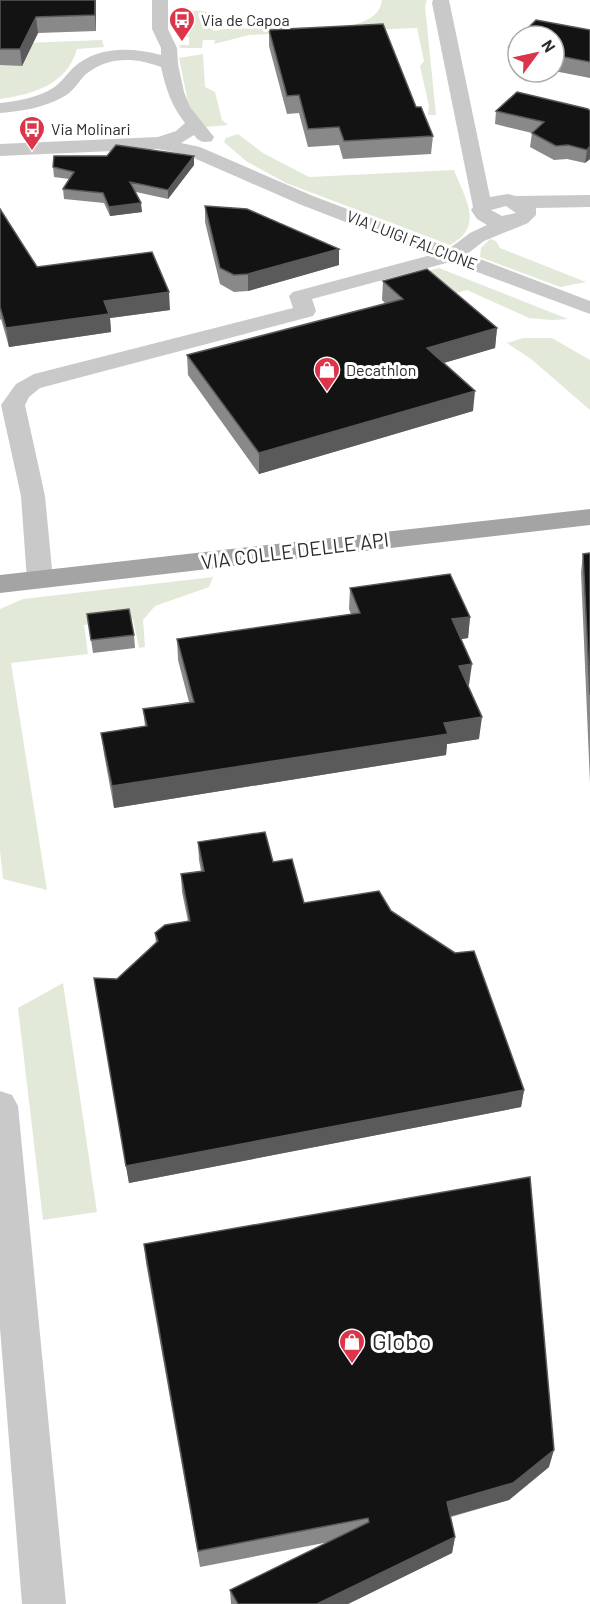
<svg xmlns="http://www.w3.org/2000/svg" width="590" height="1604" viewBox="0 0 590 1604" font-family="Barlow,sans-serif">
<rect width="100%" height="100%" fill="#fff"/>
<path fill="#e3e9d9" d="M 382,0 L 427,0 L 425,6 L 436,115 L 428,115 L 429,106 L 420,66 L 424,61 L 417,28 L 249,35 L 214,44 L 215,40 L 203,40 L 202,48 L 180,48 L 179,45 L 189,45 L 189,37 L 178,36 L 176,16 C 188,12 195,9 207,12 L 213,31 L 224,29 L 350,26 C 364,22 380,17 382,0 Z
M 102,40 L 104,47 L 77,49 C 67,85 33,94 0,99 L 0,44 Z
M 203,54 L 205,87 L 215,92 L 222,120 L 228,125 L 205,127 L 189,107 L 179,58 Z
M 238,134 L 263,153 L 309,177 L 454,170 C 465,199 485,226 450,245 L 286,183 L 246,161 L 224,142 L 226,138 Z
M 490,239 L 496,241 L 500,248 L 586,282 L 560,287 L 480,257 L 481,248 Z
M 439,268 L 568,319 L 552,320 L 529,318 L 467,290 L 438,298 L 424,272 Z
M 523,338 L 552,338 L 590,360 L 590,410 L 531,359 L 507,343 Z
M 213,577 L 209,587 L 155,606 L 143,620 L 145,647 L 139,648 L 133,619 L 84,625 L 88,654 L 11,663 L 47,890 L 3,879 L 0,851 L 0,609 L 23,599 Z
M 63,983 L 97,1212 L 43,1220 L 18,1008 Z"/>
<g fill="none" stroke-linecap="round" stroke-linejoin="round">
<path fill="#c9c9c9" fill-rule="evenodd" d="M 152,0 L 168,0 L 168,29 L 177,48 L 178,64 L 184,92 L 190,107 L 214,137 L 212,141 C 203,143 199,142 194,135 L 181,143 L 200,147 L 313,196 L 450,248 L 470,233 L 487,225 L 477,219 L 471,210 L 473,207 L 432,3 L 433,0 L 449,0 L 490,197 L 508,194 L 516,196 L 590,195 L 590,207 L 536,208 L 536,215 L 528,223 L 484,241 L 467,254 L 590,301 L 590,314 L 450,262 L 312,299 L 316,311 L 313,316 L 40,388 L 29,397 L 25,405 L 45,496 L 53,580 L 49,586 L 40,588 L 31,586 L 27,580 L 21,496 L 1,405 L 16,384 L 34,374 L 293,308 L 289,296 L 293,292 L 431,255 L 299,204 L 187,155 L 158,149 L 0,156 L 0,144 L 158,137 L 176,131 L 185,123 C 171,105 166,89 161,67 C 136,57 108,56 86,74 C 78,82 73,92 63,97 C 44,108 21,111 0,113 L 0,103 C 18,101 37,98 53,88 C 61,83 66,75 73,68 C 97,46 131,47 161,55 L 161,48 L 152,29 ZM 506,206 L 516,213 L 502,216 L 491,210 Z
M 0,1091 L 12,1095 L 18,1106 L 66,1604 L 22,1604 L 0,1328 Z"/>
<path fill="#a4a4a4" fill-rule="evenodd" d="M 590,509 L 590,525 L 0,593 L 0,575 Z"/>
</g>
<path fill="#898989" d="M 0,0 L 96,0 L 96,31 L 38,33 L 22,66 L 0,65 Z
M 269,30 L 416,107 L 433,136 L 431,154 L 343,159 L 339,145 L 308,147 L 299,113 L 287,114 L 269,46 Z
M 590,30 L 590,78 L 554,71 L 554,36 Z
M 518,38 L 518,63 L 508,62 L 509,47 Z
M 496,111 L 590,111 L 590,159 L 585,163 L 567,159 L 554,160 L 530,147 L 532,133 L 495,124 Z
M 194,156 L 194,165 L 168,199 L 136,192 L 142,212 L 110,216 L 104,203 L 64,199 L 63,189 L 69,179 L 54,177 L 53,167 Z
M 205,206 L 339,265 L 248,291 L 234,292 L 220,284 L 205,222 Z
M 0,209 L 37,267 L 170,310 L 110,318 L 111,332 L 9,347 L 1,319 L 0,320 Z
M 383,281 L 497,328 L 495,348 L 444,363 L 473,411 L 259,474 L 188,375 L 187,355 L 386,304 L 382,300 Z
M 590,553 L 590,783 L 581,572 L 583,554 Z
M 350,588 L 470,617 L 468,638 L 460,639 L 469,685 L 468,686 L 479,739 L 447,744 L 446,755 L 114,808 L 104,754 L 101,733 L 145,726 L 143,709 L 189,702 L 178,660 L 177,639 L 351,614 L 349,609 Z
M 87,614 L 134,635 L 135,648 L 93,653 Z
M 198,842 L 273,862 L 304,903 L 391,911 L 524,1090 L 521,1107 L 129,1183 L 94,978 L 117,979 L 156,943 L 155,933 L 188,921 L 182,892 L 181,874 L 201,871 L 199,860 Z
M 144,1244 L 549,1467 L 509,1500 L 451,1517 L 455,1537 L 452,1553 L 348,1604 L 231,1604 L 230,1590 L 329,1542 L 200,1567 L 146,1263 Z"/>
<path fill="#5a5a5a" d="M 95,0 L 96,0 L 96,31 L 95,15 Z
M 36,17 L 38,33 L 22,66 L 20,49 Z
M 590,146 L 590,159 L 585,163 L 587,150 Z
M 194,156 L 194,165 L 168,199 L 168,190 Z
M 141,203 L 142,212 L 110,216 L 109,207 Z
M 339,249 L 339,265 L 248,291 L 248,274 Z
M 169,292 L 170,310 L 110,318 L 111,332 L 9,347 L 6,328 L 104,301 Z
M 497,328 L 495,348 L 426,368 L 427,348 Z
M 475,391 L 473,411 L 259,474 L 259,453 Z
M 470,617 L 468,638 L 450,641 L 452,619 Z
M 472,664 L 469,685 L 457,687 L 459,666 Z
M 482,717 L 479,739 L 447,744 L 446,755 L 114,808 L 112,786 L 444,723 Z
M 524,1090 L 521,1107 L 129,1183 L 126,1166 Z
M 554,1450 L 549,1467 L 509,1500 L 444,1518 L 447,1502 Z
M 455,1537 L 452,1553 L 348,1604 L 317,1604 Z"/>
<path fill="#131313" stroke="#5a5a5a" stroke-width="1.5" d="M 0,0 L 95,0 L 95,15 L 36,17 L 20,49 L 0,49 Z
M 536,20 L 590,30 L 590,62 L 554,55 L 554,36 L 520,36 Z
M 383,24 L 416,107 L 421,107 L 433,136 L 344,141 L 339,127 L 308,129 L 299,95 L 287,96 L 269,30 Z
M 518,38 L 518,48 L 509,47 Z
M 517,92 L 588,109 L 590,111 L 590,146 L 587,150 L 568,145 L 556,146 L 532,133 L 544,122 L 496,111 Z
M 116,145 L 194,156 L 168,190 L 130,182 L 141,203 L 109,207 L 103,193 L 63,189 L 74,172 L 53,167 L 54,156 L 107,156 Z
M 205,206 L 247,209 L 339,249 L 248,274 L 234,275 L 220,268 Z
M 0,209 L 37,267 L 152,252 L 169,292 L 104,301 L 109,314 L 6,328 L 0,307 Z
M 427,269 L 497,328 L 427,348 L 475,391 L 259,453 L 187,355 L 403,299 L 383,281 Z
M 590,553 L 590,695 L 583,554 Z
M 450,574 L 470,617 L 452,619 L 472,664 L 459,666 L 482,717 L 444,723 L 448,734 L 112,786 L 101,733 L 147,726 L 143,709 L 194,702 L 177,639 L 360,613 L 350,588 Z
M 129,609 L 134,635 L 91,640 L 87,614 Z
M 265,832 L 273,862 L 292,859 L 304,903 L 379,891 L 391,911 L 455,953 L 474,951 L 524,1090 L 126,1166 L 94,978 L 117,979 L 158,941 L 155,933 L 165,925 L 190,921 L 181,874 L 204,871 L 198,842 Z
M 530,1177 L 554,1450 L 513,1483 L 447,1502 L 455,1537 L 317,1604 L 238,1604 L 230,1590 L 369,1522 L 368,1518 L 198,1551 L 144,1244 Z"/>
<defs>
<symbol id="bus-pin" viewBox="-11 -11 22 30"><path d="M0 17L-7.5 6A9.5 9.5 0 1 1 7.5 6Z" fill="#dc344a" stroke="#fff"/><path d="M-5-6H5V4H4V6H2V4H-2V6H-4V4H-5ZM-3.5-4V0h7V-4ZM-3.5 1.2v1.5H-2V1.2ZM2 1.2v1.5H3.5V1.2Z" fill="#fff"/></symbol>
<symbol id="shop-pin" viewBox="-11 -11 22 30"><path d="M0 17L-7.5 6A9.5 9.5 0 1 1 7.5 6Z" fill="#dc344a" stroke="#fff"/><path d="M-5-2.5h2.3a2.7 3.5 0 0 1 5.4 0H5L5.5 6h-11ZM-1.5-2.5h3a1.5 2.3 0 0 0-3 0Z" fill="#fff"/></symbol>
</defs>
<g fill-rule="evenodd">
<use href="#bus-pin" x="167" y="5" width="30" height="40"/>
<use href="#bus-pin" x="17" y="114" width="30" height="40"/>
<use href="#shop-pin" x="312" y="355" width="30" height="40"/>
<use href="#shop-pin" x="337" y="1327" width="30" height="40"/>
</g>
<g text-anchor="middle" stroke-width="6" stroke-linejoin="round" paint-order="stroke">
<g font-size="16" fill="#2c2c2c" stroke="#fff" text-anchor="start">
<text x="201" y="26">Via de Capoa</text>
<text x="51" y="135">Via Molinari</text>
<text x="346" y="376">Decathlon</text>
</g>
<g font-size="16" fill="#2c2c2c" stroke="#fff">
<text transform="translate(412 240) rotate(21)" y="6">VIA LUIGI FALCIONE</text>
</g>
<g font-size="20" fill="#2c2c2c" stroke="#fff">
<text transform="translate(295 551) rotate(-7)" y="7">VIA COLLE DELLE API</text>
</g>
<g font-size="24" fill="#2c2c2c" stroke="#fff" text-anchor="start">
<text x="372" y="1350">Globo</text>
</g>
</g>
<g transform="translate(536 54) rotate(57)"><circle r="28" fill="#ffffff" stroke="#ababab" stroke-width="1.5"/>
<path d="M0-4.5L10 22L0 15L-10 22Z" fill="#dc344a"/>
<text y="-9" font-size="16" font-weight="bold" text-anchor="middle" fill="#2c2c2c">N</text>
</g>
</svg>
